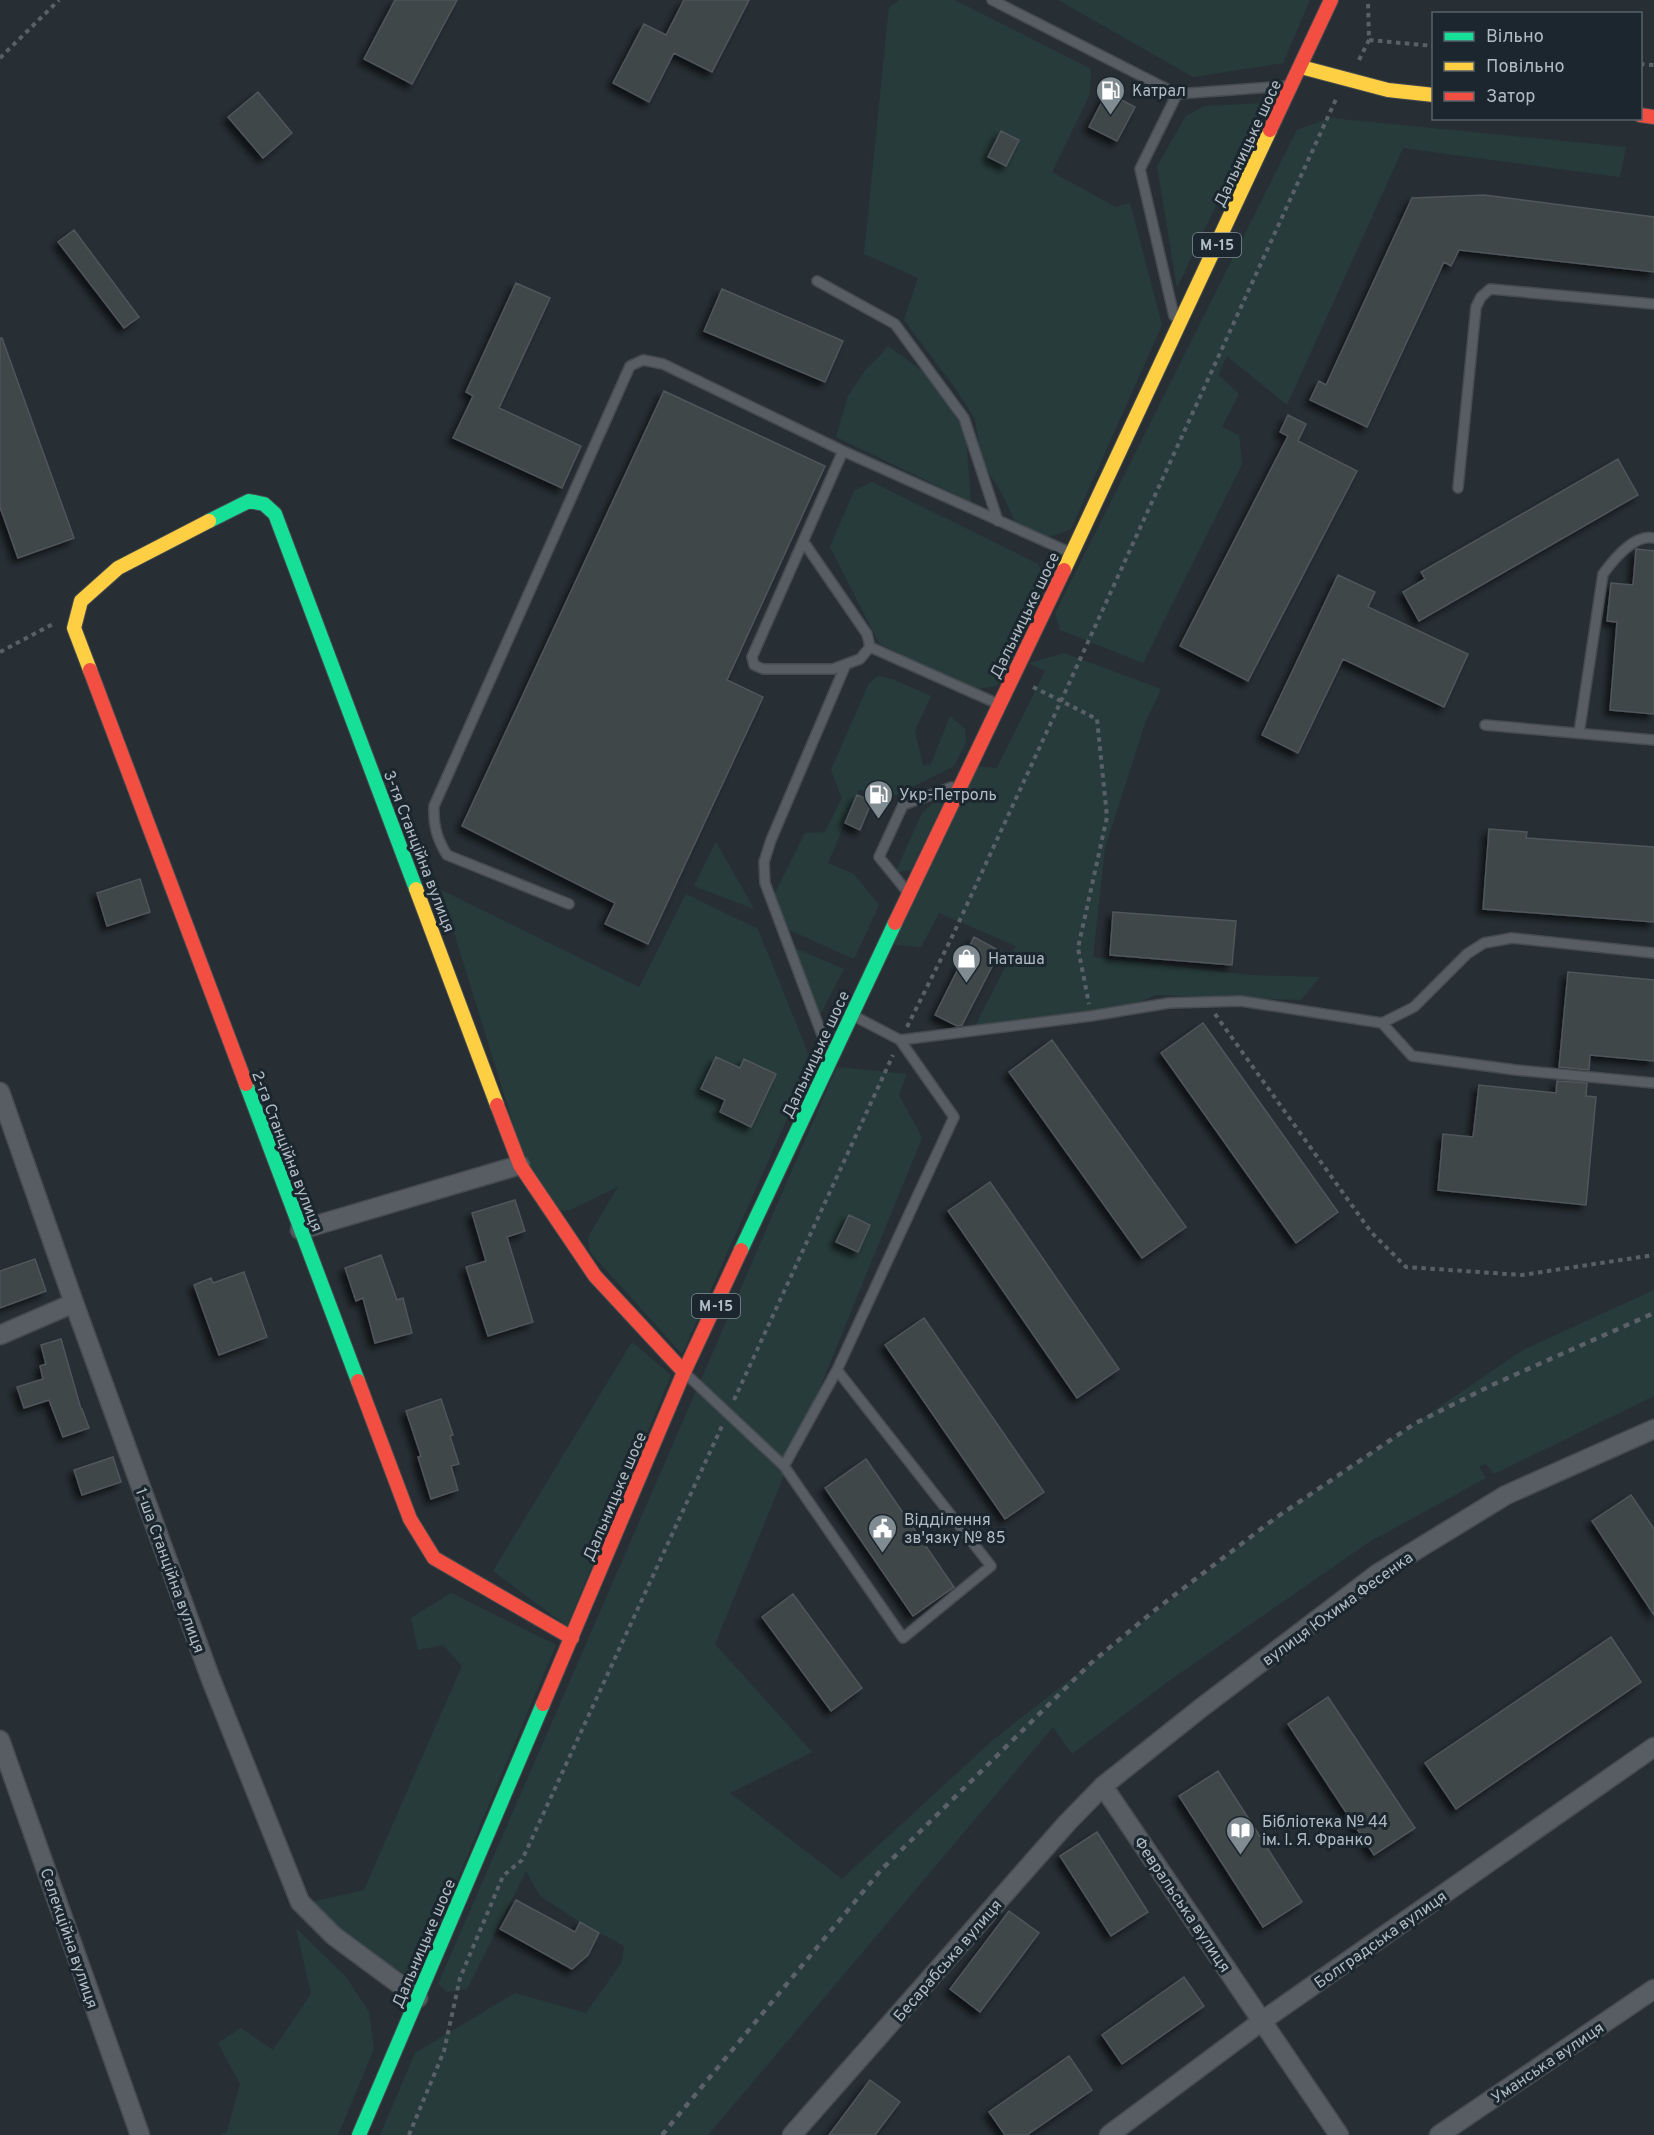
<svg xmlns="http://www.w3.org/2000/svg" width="1654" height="2135" viewBox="0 0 1654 2135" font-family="Overpass,sans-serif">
<defs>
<filter id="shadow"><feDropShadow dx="-5" dy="5" stdDeviation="3" flood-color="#0009"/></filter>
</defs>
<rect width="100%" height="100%" fill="#272f34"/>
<path fill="#273c3a" d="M 900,0 L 955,0 L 1091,69 L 1090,94 L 1052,172 L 1116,207 L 1130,203 L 1162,325 L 1071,529 C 1050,538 1040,541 1019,531 L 1003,495 L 982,462 L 975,419 L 956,389 L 904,320 L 918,278 L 864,254 L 889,7 Z
M 1058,0 L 1310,0 L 1283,63 L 1193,77 Z
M 1264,103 L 1177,288 L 1157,166 L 1186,116 L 1204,106 Z
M 1330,118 L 1626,147 L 1620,177 L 1403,148 L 1287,405 L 1227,356 L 1218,375 L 1239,394 L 1222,427 L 1239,435 L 1242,464 L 1143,663 L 1060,630 L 1055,613 L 1297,130 Z
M 888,346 L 929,376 L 947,401 L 966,437 L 971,502 L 836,437 L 848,396 L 866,369 L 876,360 Z
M 872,482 L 1038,564 L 1046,579 L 997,686 L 978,689 L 962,686 L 879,643 L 830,547 L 854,491 Z
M 1064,653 L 1161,689 L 1145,723 L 1105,848 L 1093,957 L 1250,975 L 1320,977 L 1301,1000 L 1156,995 L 1132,1005 L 1059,1015 L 985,1028 L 975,1026 L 1016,946 L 939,913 L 921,947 L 889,944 L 975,766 L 997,768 L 1045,671 L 1029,663 Z
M 878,676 L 892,679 L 931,696 L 915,731 L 923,766 L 931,764 L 950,716 L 965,729 L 966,743 L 954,766 L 896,795 L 859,790 L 828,863 L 854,874 L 879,905 L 854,959 L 785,928 L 775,893 L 805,833 L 825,832 L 842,798 L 831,770 L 869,683 Z
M 935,801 L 943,804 L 911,870 L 895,873 L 922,813 Z
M 716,842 L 754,909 L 694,886 Z
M 441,890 L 639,987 L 686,894 L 758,929 L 812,1063 L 682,1354 L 590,1252 L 588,1237 L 618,1187 L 570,1210 L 540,1211 Z
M 790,946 L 844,969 L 818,1019 Z
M 837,1067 L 907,1074 L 899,1095 L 922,1138 L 715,1644 L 812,1752 L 730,1793 L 842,1879 L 993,1740 L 1274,1519 L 1523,1350 L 1654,1290 L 1654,1396 L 1494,1474 L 1485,1463 L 1479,1467 L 1486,1478 L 1369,1542 L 1173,1678 L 1072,1754 L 1053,1727 L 708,2135 L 380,2135 L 415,2053 L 515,1993 L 586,2013 L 622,1962 L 624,1946 L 580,1922 L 540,1896 L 526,1871 L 467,1989 L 447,1992 L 438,1984 Z
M 632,1342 L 671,1375 L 567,1626 L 493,1571 Z
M 451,1593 L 556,1645 L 415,1980 L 334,1932 L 312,1902 L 364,1890 L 462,1666 L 443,1645 L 418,1650 L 411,1618 Z
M 296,1928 L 346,1977 L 369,2012 L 374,2049 L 338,2135 L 220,2135 L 227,2132 L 240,2084 L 218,2043 L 241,2028 L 273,2050 L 311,1994 Z"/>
<path fill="#3f464a" stroke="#4f565b" stroke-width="1.5" filter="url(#shadow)" d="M 395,0 L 457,0 L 412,84 L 364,59 Z
M 684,0 L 749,0 L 712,72 L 674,53 L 649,102 L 613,83 L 644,24 L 666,35 Z
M 258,92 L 292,133 L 263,158 L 228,117 Z
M 1107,92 L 1135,107 L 1117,141 L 1089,127 Z
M 1001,131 L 1019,140 L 1006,166 L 988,157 Z
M 1484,195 L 1654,217 L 1654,272 L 1459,250 L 1451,266 L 1444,262 L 1367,427 L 1310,400 L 1319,381 L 1326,385 L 1412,198 Z
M 74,230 L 139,317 L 124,328 L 58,242 Z
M 516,283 L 550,298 L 499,408 L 581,446 L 562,488 L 453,438 L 473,396 L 466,392 Z
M 722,289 L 843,341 L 825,382 L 704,331 Z
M 0,338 L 2,338 L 74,538 L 18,558 L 0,507 Z
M 664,391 L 825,466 L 727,680 L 763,697 L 648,944 L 605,924 L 615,903 L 462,826 Z
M 1288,415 L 1306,424 L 1298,441 L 1357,471 L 1248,681 L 1180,646 L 1288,436 L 1280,432 Z
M 1618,459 L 1638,495 L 1419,621 L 1403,592 L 1425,579 L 1421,572 Z
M 1636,549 L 1654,551 L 1654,714 L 1610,710 L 1617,622 L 1607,621 L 1611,583 L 1633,585 Z
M 1338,575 L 1375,592 L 1368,607 L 1468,654 L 1444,707 L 1343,659 L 1298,753 L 1262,735 Z
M 857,795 L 872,801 L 860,830 L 845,823 Z
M 1489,829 L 1527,832 L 1526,838 L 1654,847 L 1654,922 L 1483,909 Z
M 140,879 L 150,912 L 107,926 L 97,893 Z
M 1113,912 L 1236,921 L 1232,965 L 1110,955 Z
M 974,937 L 1000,951 L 962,1025 L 957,1026 L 935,1015 Z
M 1568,972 L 1654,980 L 1654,1061 L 1590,1055 L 1589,1070 L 1559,1067 Z
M 1203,1023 L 1338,1212 L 1296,1243 L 1161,1053 Z
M 1052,1040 L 1186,1227 L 1142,1258 L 1009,1072 Z
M 716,1057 L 740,1068 L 744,1059 L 776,1074 L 751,1127 L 720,1112 L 725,1100 L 701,1089 Z
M 1557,1081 L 1587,1083 L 1586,1096 L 1596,1097 L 1586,1205 L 1438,1190 L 1443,1134 L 1473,1137 L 1479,1085 L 1556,1093 Z
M 990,1182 L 1119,1369 L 1077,1398 L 948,1211 Z
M 515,1200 L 525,1231 L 507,1237 L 533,1322 L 488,1336 L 466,1267 L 486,1261 L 472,1213 Z
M 849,1215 L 870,1225 L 858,1252 L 836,1242 Z
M 381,1255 L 397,1300 L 403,1298 L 412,1333 L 375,1343 L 363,1298 L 356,1301 L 345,1268 Z
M 35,1259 L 46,1291 L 0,1308 L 0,1271 Z
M 244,1272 L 267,1337 L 219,1355 L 194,1285 L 211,1278 L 213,1283 Z
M 924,1318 L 1044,1492 L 1005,1519 L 885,1345 Z
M 61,1339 L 81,1409 L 82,1409 L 89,1428 L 63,1437 L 49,1400 L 24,1408 L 17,1387 L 43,1379 L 40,1366 L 46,1364 L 41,1345 Z
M 441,1399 L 453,1435 L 450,1436 L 459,1464 L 451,1466 L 458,1490 L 431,1499 L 418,1457 L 421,1456 L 406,1411 Z
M 113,1457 L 121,1482 L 82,1495 L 74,1470 Z
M 866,1459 L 954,1587 L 913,1616 L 825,1488 Z
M 1631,1495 L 1654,1529 L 1654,1615 L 1592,1521 Z
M 793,1594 L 862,1688 L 831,1711 L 762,1617 Z
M 1611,1637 L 1641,1682 L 1456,1809 L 1425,1763 Z
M 1328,1697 L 1415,1828 L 1374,1855 L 1288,1724 Z
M 1218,1771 L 1302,1902 L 1263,1927 L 1179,1796 Z
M 1097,1832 L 1148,1912 L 1111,1936 L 1060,1856 Z
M 516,1900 L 575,1932 L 580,1922 L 599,1933 L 588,1955 L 572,1969 L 500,1929 Z
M 1009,1911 L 1039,1933 L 980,2012 L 950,1989 Z
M 1184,1977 L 1204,2006 L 1122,2064 L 1102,2035 Z
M 1069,2056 L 1092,2090 L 1027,2135 L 1005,2135 L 989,2112 Z
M 870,2080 L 900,2102 L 875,2135 L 829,2135 Z"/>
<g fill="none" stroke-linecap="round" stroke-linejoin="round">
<defs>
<path id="lane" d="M 992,0 L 1177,94 L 1286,86
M 817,281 L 895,324 L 964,418 L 998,521
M 1174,316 L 1140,169 L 1177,94
M 1458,488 L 1476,307 L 1481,297 L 1490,289 L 1654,304
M 803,541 L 867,634 L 870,647 L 860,659 L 833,669 L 763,669 L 754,665 L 752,657 L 843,451
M 870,647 L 996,703
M 1485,725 L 1654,740
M 1579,733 L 1603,574 C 1614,559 1634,534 1654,538
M 905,889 L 879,857 L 903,805 L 952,787
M 569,904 L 447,855 C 437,839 433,825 434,806 L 630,366 L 643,360 L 663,364 L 843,451 L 1069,552
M 1382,1023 L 1412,1056 L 1516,1070 L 1654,1083
M 900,1040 L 1091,1016 L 1169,1003 L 1241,1001 L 1382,1023 L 1414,1007 L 1467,954 L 1484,943 L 1512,938 L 1654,953
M 828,1051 L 765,883 L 764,862 L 771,840 L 846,664
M 686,1374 L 784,1466 L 903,1638 L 991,1566 L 837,1370 L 954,1117 L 900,1040 L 854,1016
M 784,1466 L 837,1370"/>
<path id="street" d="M 0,1092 L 74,1303 L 210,1677 L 300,1902 L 334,1936 L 418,1998
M 300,1230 L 520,1165
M 0,1335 L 74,1303
M 0,1740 L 140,2135
M 1103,1786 L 1339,2135
M 792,2135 L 1067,1823 L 1103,1786 L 1201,1708 L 1377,1574 L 1506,1495 L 1654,1429
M 1109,2135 L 1262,2021 L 1654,1747
M 1439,2135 L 1654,1989"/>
<path id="fast" d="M 209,521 L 249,501 L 264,504 L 275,514 L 416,889
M 246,1084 L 358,1381
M 741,1250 L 895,923
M 359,2135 L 543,1704"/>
<path id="slow" d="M 1301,67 L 1388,90 L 1434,95
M 1064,570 L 1270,130
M 90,670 L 74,628 L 81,601 L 118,568 L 209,521
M 416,889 L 497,1105"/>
<path id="jam" d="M 1640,115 L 1654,117
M 1270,130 L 1331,0
M 90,670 L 246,1084
M 895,923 L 1064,570
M 497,1105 L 520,1165 L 595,1276 L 684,1372
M 358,1381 L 410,1519 L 434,1558 L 572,1638
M 543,1704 L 684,1372 L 741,1250"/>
</defs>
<use href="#lane" stroke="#454b4f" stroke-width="12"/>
<use href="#street" stroke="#454b4f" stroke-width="21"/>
<use href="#fast" stroke="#454b4f" stroke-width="16"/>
<use href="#slow" stroke="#454b4f" stroke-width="16"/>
<use href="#jam" stroke="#454b4f" stroke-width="16"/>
<path stroke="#5a6166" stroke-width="4" stroke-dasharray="4.5 4.5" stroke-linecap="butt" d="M 1369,40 L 1434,46
M 0,58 L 59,0
M 1359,60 L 1369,40 L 1368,0
M 1640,64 L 1654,65
M 0,652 L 53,624
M 1033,687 L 1097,719 L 1107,817 L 1078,948 L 1089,1004
M 1215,1014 L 1371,1232 L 1406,1267 L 1522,1275 L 1654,1255
M 907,1027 L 952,937 L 1061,701 L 1337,97
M 734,1400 L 893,1055
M 409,2135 L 444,2051 L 460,1978 L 503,1876 L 522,1860 L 722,1426"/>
<use href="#lane" stroke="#575d62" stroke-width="9"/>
<use href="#street" stroke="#575d62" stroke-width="18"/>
<use href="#fast" stroke="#16e098" stroke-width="14"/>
<use href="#slow" stroke="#ffcf43" stroke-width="14"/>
<use href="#jam" stroke="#f24e42" stroke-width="14"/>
<path stroke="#5b6166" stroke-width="4.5" stroke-dasharray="6 6" stroke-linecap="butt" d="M 662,2135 L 881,1870 L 1091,1663 L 1155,1610 L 1274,1519 L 1414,1424 L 1492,1385 L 1654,1313"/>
</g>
<defs>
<symbol id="fuel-pin" viewBox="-11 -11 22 30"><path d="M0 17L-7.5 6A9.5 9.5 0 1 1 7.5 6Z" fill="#808b92" stroke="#1b262e"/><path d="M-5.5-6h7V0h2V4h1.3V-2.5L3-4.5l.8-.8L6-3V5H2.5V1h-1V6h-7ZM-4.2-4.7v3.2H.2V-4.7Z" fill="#fff"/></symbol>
<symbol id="shop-pin" viewBox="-11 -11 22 30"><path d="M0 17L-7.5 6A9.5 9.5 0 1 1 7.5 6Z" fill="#808b92" stroke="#1b262e"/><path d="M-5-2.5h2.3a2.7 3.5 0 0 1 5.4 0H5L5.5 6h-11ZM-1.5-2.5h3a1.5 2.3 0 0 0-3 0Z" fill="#fff"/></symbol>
<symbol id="civic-pin" viewBox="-11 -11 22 30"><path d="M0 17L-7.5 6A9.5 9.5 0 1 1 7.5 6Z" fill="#808b92" stroke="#1b262e"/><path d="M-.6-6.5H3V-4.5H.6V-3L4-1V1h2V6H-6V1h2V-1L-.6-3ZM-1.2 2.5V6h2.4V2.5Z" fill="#fff"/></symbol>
<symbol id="library-pin" viewBox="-11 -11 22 30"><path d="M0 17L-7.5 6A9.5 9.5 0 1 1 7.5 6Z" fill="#808b92" stroke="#1b262e"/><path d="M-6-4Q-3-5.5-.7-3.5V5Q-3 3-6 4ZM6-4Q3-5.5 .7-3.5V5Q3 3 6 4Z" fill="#fff"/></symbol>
</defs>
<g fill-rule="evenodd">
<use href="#fuel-pin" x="1094" y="74" width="33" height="45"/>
<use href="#fuel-pin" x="862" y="778" width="33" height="45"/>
<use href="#shop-pin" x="950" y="942" width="33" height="45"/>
<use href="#civic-pin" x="866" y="1512" width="33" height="45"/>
<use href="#library-pin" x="1224" y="1814" width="33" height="45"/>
</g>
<g text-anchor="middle" stroke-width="6" stroke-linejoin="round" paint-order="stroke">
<g fill="#1b262e" stroke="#838f98" stroke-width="1.5">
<rect x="1193" y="233" width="48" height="24" rx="4.5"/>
<rect x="692" y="1294" width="48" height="24" rx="4.5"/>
</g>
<g font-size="15" font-weight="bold" fill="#b0bcc5">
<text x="1217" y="250">М-15</text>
<text x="716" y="1311">М-15</text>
</g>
<g font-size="16" fill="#b0bcc5" stroke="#1b262e" text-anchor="start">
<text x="1132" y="96">Катрал</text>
<text x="899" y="800">Укр-Петроль</text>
<text x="988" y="964">Наташа</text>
<text x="904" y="1525">Відділення<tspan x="904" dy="18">зв'язку № 85</tspan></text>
<text x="1262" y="1827">Бібліотека № 44<tspan x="1262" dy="18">ім. І. Я. Франко</tspan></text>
</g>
<g font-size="16" fill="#b0bcc5" stroke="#1b262e">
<text transform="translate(1247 143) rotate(-65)" y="6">Дальницьке шосе</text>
<text transform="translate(1024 615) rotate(-64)" y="6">Дальницьке шосе</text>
<text transform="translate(420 851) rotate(69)" y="6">3-тя Станційна вулиця</text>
<text transform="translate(815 1054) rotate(-65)" y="6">Дальницьке шосе</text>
<text transform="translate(288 1151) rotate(69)" y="6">2-га Станційна вулиця</text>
<text transform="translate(614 1496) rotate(-67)" y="6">Дальницьке шосе</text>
<text transform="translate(171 1570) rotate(70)" y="6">1-ша Станційна вулиця</text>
<text transform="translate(1337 1608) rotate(-36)" y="6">вулиця Юхима Фесенка</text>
<text transform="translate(1183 1904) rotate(56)" y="6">Февральська вулиця</text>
<text transform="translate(70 1938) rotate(71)" y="6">Селекційна вулиця</text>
<text transform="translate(1380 1939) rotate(-35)" y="6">Болградська вулиця</text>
<text transform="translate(423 1943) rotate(-67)" y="6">Дальницьке шосе</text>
<text transform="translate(947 1960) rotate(-49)" y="6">Бесарабська вулиця</text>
<text transform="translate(1547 2062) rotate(-34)" y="6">Уманська вулиця</text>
</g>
</g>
<rect x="1432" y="12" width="210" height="108" fill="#1b262e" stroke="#57626a" stroke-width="1.5"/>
<rect x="1444" y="32" width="30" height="9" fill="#16e098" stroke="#57626a" stroke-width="1.5"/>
<text x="1486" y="42" font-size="18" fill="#b0bcc5">Вільно</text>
<rect x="1444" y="62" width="30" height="9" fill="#ffcf43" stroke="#57626a" stroke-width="1.5"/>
<text x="1486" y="72" font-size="18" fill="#b0bcc5">Повільно</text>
<rect x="1444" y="92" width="30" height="9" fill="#f24e42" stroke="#57626a" stroke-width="1.5"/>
<text x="1486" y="102" font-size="18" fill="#b0bcc5">Затор</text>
</svg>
